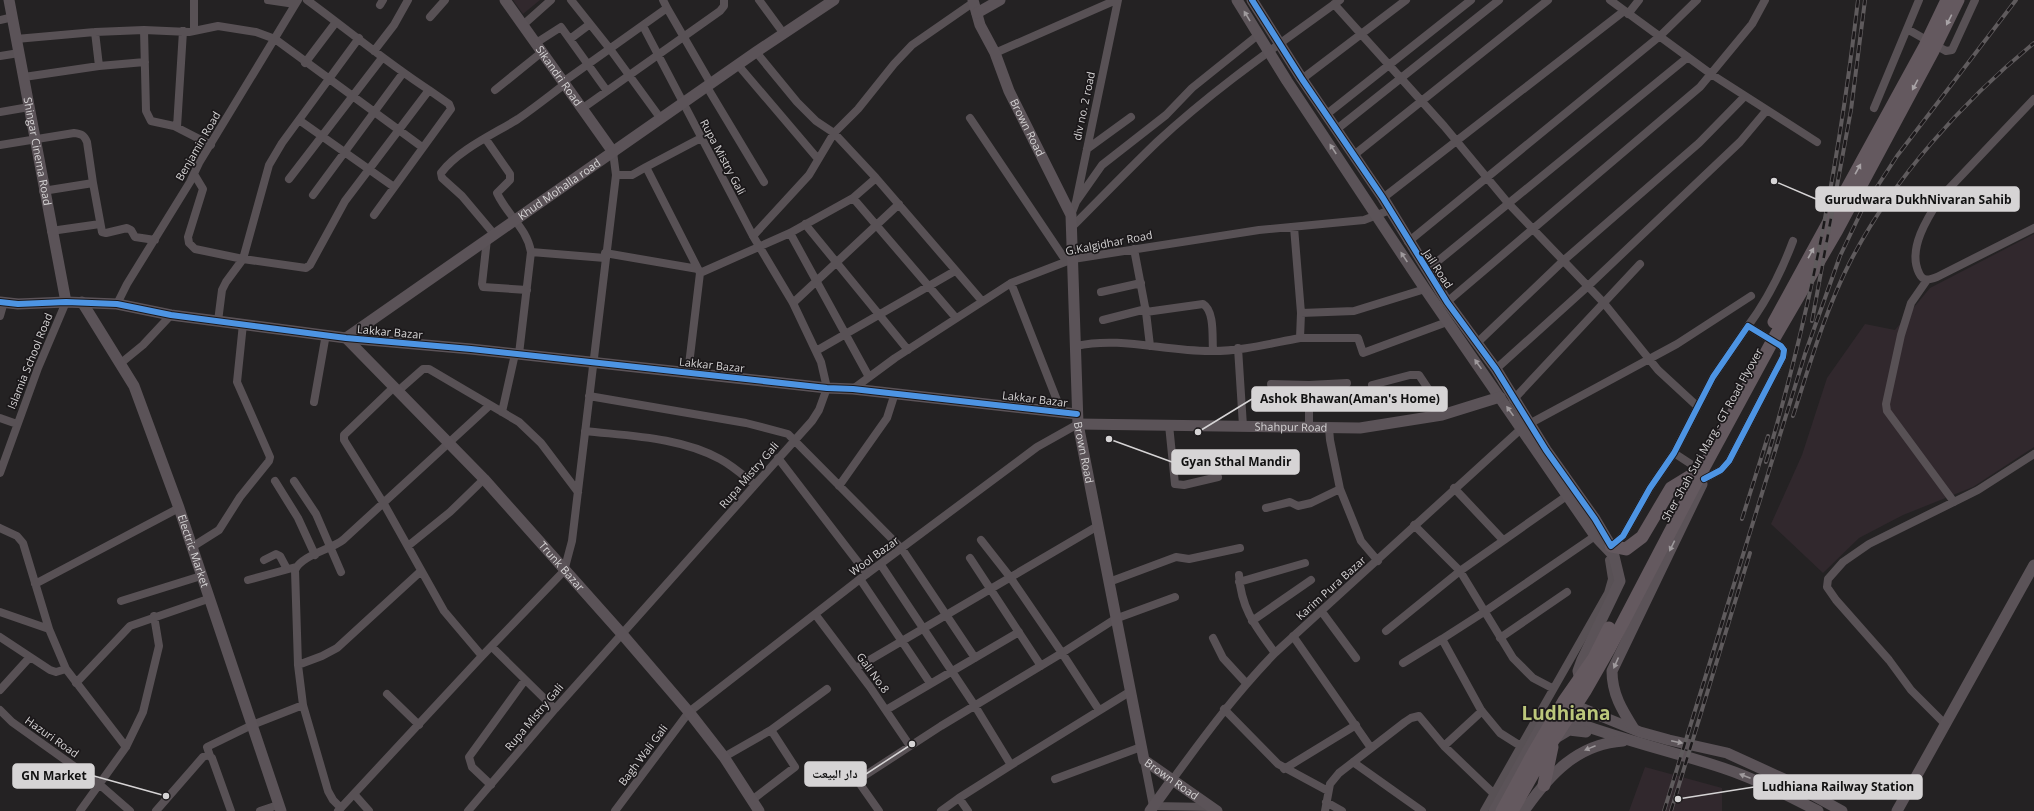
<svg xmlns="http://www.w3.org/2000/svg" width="2034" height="811" viewBox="0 0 2034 811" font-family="'Open Sans','Noto Naskh Arabic',sans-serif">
<rect width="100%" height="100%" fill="#242223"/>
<path fill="#31282d" d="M 513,0 L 540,0 L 523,14 Z
M 2034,234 L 2034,447 L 1973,487 L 1903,515 L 1859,538 L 1823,573 L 1771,524 L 1802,455 L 1827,378 L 1865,324 L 1895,330 L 1930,288 Z
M 1645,767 L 1722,788 L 1722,811 L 1629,811 Z"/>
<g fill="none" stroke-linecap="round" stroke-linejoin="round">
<path stroke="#585155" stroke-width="8" d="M 268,0 L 295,4
M 571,0 L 610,49 L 661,119
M 759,0 L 784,34
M 1610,0 L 1711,74 L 1817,142
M 1334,4 L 1444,126 L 1508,203 L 1603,302 L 1658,370 L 1697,406
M 380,5 L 383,0
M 667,8 L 711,84
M 1628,14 L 1639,0
M 430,17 L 445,0
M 0,20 L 13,17
M 523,25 L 551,0
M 1907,29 L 1946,51 L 1952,50 L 1975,0
M 144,30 L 146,111 L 151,121 L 174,126 L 211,145
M 194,31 L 194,0
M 95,32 L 99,66
M 16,39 L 95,32 L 144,30 L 189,32 L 218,26 L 256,32 L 275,39 L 422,147
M 570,39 L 590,24
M 536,43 L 561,27 L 607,91
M 374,51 L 394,25 L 408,0
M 756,52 L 797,102 L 816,121 L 834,133 L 876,178 L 982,301
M 995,53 L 1116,0
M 0,56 L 19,53
M 305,63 L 336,22
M 738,65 L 818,159
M 24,77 L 99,66 L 145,62
M 1302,79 L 1406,0
M 563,82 L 667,8 L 663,0
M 707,87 L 764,182
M 495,90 L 542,52
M 2034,99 L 1941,197 C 1928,217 1907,249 1919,273 C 1923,282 1929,280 1937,277 L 2034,228
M 583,108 L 720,11 L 724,6 L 724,0
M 1874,108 L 1919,0
M 0,112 L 29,107
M 1327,114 L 1471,0
M 970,118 L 1066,261
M 299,120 L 394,187
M 177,127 L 183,31
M 1337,129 L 1499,0
M 485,138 L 510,174 L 510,180 L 497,193 C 507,215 527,228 531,252 L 519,354
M 0,145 L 74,133 C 82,134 84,135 87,142 L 93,183
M 1087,149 L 1131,117
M 1354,155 L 1548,0
M 646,167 L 701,138
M 194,174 L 203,189 L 188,237 L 189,243 L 195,249 L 243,259 L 306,268 L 310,265 L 345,201 L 429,90 C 386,62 348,30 307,0
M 289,179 L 382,58
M 43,191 L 93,183 L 102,232 L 106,233 L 127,228 L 131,230 L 135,237 L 155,240
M 313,195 L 403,73
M 853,198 L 956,318
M 1383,198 L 1624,11
M 1076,202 L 1102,165 L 1166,115 L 1192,88 L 1258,35
M 374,215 L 451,109 L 449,104 L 429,90
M 1071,215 L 1076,202 L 1118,0
M 805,224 L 908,350
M 1294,227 L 1301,313 L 1354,311 L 1425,289
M 1071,228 C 1100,199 1128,170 1157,142 C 1214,89 1278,45 1340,0
M 51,231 L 100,224
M 790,233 L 869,377
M 494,234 L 462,196 L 442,178 L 441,173 C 458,150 494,134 518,119 C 534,108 549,96 565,84
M 753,236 L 809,175 L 834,133 L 858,109 L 894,64 L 912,45 L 974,2
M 487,239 L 482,284 L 483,287 L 527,290
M 1408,242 L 1660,36 L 1697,0
M 1134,249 L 1146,312 L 1150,346
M 531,252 L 605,258
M 605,253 L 698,269 L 646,167 L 632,175 L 616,175
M 1427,270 L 1688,57
M 700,273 L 790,233 L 853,198 L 876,178
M 1927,280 L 1911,303 L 1901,335 L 1886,404 L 1887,411 L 1954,502
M 1011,283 L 1062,413
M 1101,292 L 1141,283
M 1447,302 L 1700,87 L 1752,24 L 1765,0
M 793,303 L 899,204
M 117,304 L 127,284 L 190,182 L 199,163 L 298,0
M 1146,312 L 1203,304 C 1215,311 1212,338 1213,351
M 1301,313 L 1300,338 L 1358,338 L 1363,353 L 1447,322
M 0,316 L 4,302
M 1103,320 L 1146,309
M 218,321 L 222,290 L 226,282 L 243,259 L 269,165 L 282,143 L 359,38
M 1748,326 C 1768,299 1781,273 1793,241
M 1477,343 L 1563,261 L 1699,143 L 1745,96
M 1076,346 C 1122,336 1166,352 1213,351 C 1242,351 1272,343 1300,338
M 1238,348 L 1243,426
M 816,351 L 955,271
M 121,363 L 143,345 L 171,315
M 1496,369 L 1587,287 L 1740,142 L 1766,111
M 688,373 L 700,273 L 698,269
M 1271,384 L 1309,385 L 1309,427
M 1309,385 L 1347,383
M 1372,385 L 1410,375 L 1419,375 L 1445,414
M 394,387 L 344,435 L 344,440 L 384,504 L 444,611 L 482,656
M 853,389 L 895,358 L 1011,283 L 1073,259 L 1259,230 L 1364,220 L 1390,210
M 398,391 L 423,369 L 429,369 L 519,422 L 541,443 L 578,492
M 589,396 L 746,423 L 788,434 L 902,549 L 975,658
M 1513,400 L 1640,264
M 314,402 L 326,334
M 502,412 L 515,354
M 0,418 L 17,424
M 1529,424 L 1677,344 L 1751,296
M 1169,425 L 1175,484 L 1184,485 L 1218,477
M 585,431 C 629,436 680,437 720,459 C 733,466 744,476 755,485
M 1674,453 L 1703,472
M 778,458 L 867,574
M 0,473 L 38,368 L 66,302
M 275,481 L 298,518 L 315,555
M 294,481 L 316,514 L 341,572
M 839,486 L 887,418 L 895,393
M 1454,488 L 1503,540
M 1340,489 L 1361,541 L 1378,561
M 1266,508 L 1290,502 L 1298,506 L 1311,503 L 1340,489 L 1330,440 L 1329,428
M 1414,525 L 1460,571 L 1513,658 L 1533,678 L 1552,688
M 0,528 L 17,536 L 23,543 L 49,629 L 66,669 L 126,747
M 408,546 L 450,512 L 484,479
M 1611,546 L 1623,536 L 1650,488 L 1674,453 L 1713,377 L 1748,326 L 1781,346 L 1784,350 L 1783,357 L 1729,461 L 1721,470 L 1704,479
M 192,547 L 219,530 L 240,497 L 269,461 L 270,457 L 237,382 L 243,324
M 970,558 L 1041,666
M 264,560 L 276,554 L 280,556 L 287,569
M 881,565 L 975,706 L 1011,765
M 1239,575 C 1241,609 1256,627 1275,653
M 860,579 L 930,683
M 248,580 L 296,567
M 1109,582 L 1176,557 L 1189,559 L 1240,548
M 1239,582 L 1305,563
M 35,584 L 179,508
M 121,601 L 201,576
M 0,612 L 49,629
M 1322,612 L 1356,658
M 815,614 L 870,687 L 910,746
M 1252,621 L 1311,580
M 1386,631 L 1460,571 L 1568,495
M 1293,636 L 1371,748
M 0,637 L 50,670 L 56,672 L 66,669
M 1213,638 L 1223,658 L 1246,683
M 1500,638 L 1567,592
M 492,647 L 555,709
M 1403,663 L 1442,639
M 298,665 L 322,656 L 337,648 L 421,571
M 856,668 L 1096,527
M 76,683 L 130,626 L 208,599
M 0,690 L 30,657
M 387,694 L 419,725
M 1224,709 L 1278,764 L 1328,791
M 0,710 L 12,722 L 99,784 L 130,811
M 886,710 L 1019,632
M 1099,710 L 1062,653 L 1115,619 L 1175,597
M 1946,725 L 1911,690 L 1889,660 L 1836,600 L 1827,587 L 1828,579 L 1843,562 L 1869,544 L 1978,490 L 2034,454
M 1519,745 L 1500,733 L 1481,710 L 1442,639 L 1484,612 L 1595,536
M 1444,746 L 1482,711
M 210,756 L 207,747 L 252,725 L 303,705
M 724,757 L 771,730 L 827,689
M 1144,760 L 1153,806 L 1210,807
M 1353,762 L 1422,811
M 1284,769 L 1356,725
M 1055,779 L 1141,747
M 1173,779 C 1205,735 1237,692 1275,653 L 1522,428
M 491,785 L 472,767 L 469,757 L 525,680
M 354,794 L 369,811
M 959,798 L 968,811
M 752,800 L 795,767 L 771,730
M 1326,802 L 1342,811
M 341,808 L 333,800 L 328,791 L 303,705 L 298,665 L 295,570 C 302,555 330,550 343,540 L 490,405
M 80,811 L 126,747 L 143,712 L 159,646 L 154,616
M 156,811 L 203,757 L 208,755 L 212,758 L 231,811
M 260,811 L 278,805
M 338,811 L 482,656 L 564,571 L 572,541 L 616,175 L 613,152
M 468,811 L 555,709 L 812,421 L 819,410 L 827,388 L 821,362 L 793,303 L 753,236 L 643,26
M 615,811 L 689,712 L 860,579 L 1037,447 L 1078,424
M 879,811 L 860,784 L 861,778 L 941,726 L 1062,653 L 1010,577 L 981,540
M 941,811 L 959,798 L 1011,765 L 1131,691
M 1325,811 L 1330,784 L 1339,773 L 1405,722 L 1411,718 L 1419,716 L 1444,746 L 1493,793
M 1484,811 L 1608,593 L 1612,579 L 1609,560 L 1614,556"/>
<g stroke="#5b5358" stroke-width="11">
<path id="s1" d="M 9,0 L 66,302"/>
<path id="s2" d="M 505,0 L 613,152"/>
<path id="s3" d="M 973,0 L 980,25 L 995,53 L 1009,91 L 1071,215 L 1078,424 L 1144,760 L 1217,811"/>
<path d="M 1237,0 L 1287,81 L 1425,289 L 1595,536 L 1614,556 L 1620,581 L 1582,660 L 1578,671 L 1580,680"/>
<path d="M 1252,0 L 1302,79 L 1383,198 L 1447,302 L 1496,369 L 1546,450 L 1595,519 L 1611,546"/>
<path d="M 977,13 L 1000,0"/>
<path d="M 0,302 L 18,304 L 66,302 L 117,304 L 171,315 L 346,338 L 471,349 L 827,388 L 853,389 L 1077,414"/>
<path id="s4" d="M 82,302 L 134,386 L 179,508 L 281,811"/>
<path id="s5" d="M 346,338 L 484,479 L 622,634 L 689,712 L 724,757 L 759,811"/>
<path id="s6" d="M 346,338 L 756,52 L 834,0"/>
<path id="s7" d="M 1078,424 L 1360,428 L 1442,415 L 1500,397"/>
<path d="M 1569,703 L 1640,732 L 1669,740 L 1727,753 L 1784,779 L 1842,811"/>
<path d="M 1566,719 C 1618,739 1671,751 1723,768 C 1756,779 1787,795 1818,811"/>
<path d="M 1634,729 C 1622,710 1612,694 1612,671 L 1702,484"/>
<path d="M 1554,739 L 1569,730 L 1586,732"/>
<path d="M 1150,811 L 1173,779"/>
<path d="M 1494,811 L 1547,716"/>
<path d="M 1524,811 C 1549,775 1577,744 1623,741"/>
<path d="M 1897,811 L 2034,565"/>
</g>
<path stroke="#64595f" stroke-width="13" d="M 1774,322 L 1925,46 L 1947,0
M 1611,546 L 1626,549 L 1642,537 L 1671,488 L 1689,477
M 1544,785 L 1552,747
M 1502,811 L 1534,752 L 1564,701 L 1594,658 L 1609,628
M 1512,811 L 1543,756 L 1585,691 L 1609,649 L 1703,469 L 1773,340 L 1837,230 L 1933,51 L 1958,0"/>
<defs>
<path id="rail" d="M 1812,321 L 1851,110 L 1865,0
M 1793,416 C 1810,364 1825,311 1850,262 C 1893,179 1962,102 2034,43
M 1766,462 C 1811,312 1840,156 1858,0
M 1742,519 L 1768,436
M 1664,811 L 1805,354 L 1840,256 L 1862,210 L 1897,156 L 2016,0
M 1671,811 L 1750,553"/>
</defs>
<use href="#rail" stroke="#5f5b5d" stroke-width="4"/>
<use href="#rail" stroke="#1b181a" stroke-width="2.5" stroke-dasharray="8" stroke-linecap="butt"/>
<defs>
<path id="cycleway" d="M 1252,0 L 1302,79 L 1383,198 L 1447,302 L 1496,369 L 1546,450 L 1595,519 L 1611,546 L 1623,536 L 1650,488 L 1674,453 L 1713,377 L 1748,326 L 1781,346 L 1784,350 L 1783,357 L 1729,461 L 1721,470 L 1704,479
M 0,302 L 18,304 L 66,302 L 117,304 L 171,315 L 346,338 L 471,349 L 827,388 L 853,389 L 1077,414"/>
</defs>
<use href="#cycleway" stroke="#1b181a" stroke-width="8"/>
<use href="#cycleway" stroke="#4d94e3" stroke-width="6"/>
</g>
<defs><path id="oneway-solid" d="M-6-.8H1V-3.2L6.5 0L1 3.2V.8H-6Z"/></defs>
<g fill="#9f9a9d">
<use href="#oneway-solid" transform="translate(1247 16) rotate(-121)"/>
<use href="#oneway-solid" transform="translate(1333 149) rotate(-123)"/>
<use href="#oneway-solid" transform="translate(1404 257) rotate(-124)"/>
<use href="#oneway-solid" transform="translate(1478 364) rotate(-125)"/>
<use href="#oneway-solid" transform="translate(1510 411) rotate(-126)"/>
<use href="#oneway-solid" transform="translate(1672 546) rotate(116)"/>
<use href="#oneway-solid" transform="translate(1616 663) rotate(114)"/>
<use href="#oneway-solid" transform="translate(1677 742) rotate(12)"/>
<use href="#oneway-solid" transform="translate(1590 748) rotate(158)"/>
<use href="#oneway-solid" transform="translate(1745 776) rotate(-159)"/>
</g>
<g fill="#a8a3a6">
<use href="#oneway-solid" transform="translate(1949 20) rotate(117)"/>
<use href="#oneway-solid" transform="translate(1915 85) rotate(118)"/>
<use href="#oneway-solid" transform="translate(1858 169) rotate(-61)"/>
<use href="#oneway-solid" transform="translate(1811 253) rotate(-61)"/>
</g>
<g text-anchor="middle" stroke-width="3.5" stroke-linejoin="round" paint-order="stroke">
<g font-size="11" fill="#d6d4d5" stroke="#1b181a">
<text dy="4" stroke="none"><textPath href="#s2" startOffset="93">Sikandri Road</textPath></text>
<text transform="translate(1084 106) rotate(-78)" y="4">div no. 2 road</text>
<text dy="4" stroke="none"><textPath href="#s3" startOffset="139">Brown Road</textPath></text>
<text transform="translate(198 146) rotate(-60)" y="4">Benjamin Road</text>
<text dy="4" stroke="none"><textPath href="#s1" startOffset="154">Shingar Cinema Road</textPath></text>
<text transform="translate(723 157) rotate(62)" y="4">Rupa Mistry Gali</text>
<text dy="4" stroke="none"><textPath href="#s6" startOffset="260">Khud Mohalla road</textPath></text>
<text transform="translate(1109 243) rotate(-11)" y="4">G.Kalgidhar Road</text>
<text transform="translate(1438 269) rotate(57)" y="4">Jail Road</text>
<text transform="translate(390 332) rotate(5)" y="4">Lakkar Bazar</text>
<text transform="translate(30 361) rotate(-68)" y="4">Islamia School Road</text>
<text transform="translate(712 365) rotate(6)" y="4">Lakkar Bazar</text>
<text transform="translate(1035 399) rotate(7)" y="4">Lakkar Bazar</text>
<text dy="4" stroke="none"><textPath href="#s7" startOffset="213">Shahpur Road</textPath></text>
<text transform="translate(1712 435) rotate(-61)" y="4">Sher Shah Suri Marg - GT Road Flyover</text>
<text dy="4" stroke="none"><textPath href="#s3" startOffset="475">Brown Road</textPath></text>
<text transform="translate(749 475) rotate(-49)" y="4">Rupa Mistry Gali</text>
<text dy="4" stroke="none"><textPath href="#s4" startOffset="274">Electric Market</textPath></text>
<text transform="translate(874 556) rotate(-36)" y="4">Wool Bazar</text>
<text dy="4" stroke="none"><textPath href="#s5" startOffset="314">Trunk Bazar</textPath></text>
<text transform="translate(1331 588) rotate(-42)" y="4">Karim Pura Bazar</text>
<text transform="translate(873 673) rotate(54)" y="4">Gali No.8</text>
<text transform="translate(534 717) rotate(-50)" y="4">Rupa Mistry Gali</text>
<text transform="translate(52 737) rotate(35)" y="4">Hazuri Road</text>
<text transform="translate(643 755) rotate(-53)" y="4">Bagh Wali Gali</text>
<text dy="4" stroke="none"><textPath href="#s3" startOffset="822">Brown Road</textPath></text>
</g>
<g font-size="19" font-weight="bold" fill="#bcc77b" stroke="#1b181a">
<text x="1566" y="720">Ludhiana</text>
</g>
</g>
<path fill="none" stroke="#d6d4d5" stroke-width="1.5" d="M1774 181L1816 199M1198 432L1252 399M1109 439L1172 462M912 744L866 774M166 796L94 776M1678 799L1754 787"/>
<g fill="#d6d4d5" stroke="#1b181a" stroke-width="1.5">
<circle cx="1774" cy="181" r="4"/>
<circle cx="1198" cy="432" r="4"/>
<circle cx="1109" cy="439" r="4"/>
<circle cx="912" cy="744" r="4"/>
<circle cx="166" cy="796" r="4"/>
<circle cx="1678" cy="799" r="4"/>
</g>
<g fill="#d6d4d5" stroke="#d6d4d5" stroke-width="1.5">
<rect x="1816" y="187" width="203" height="24" rx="4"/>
<rect x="1252" y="387" width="195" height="24" rx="4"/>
<rect x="1172" y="450" width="127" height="24" rx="4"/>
<rect x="805" y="762" width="61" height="24" rx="4"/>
<rect x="13" y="764" width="81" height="24" rx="4"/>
<rect x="1754" y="775" width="168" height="24" rx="4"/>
</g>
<g font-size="12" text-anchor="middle" font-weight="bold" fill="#111">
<text x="1918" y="204">Gurudwara DukhNivaran Sahib</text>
<text x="1350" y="403">Ashok Bhawan(Aman's Home)</text>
<text x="1236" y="466">Gyan Sthal Mandir</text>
<text x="835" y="778">دار البیعت</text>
<text x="54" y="780">GN Market</text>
<text x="1838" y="791">Ludhiana Railway Station</text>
</g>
</svg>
